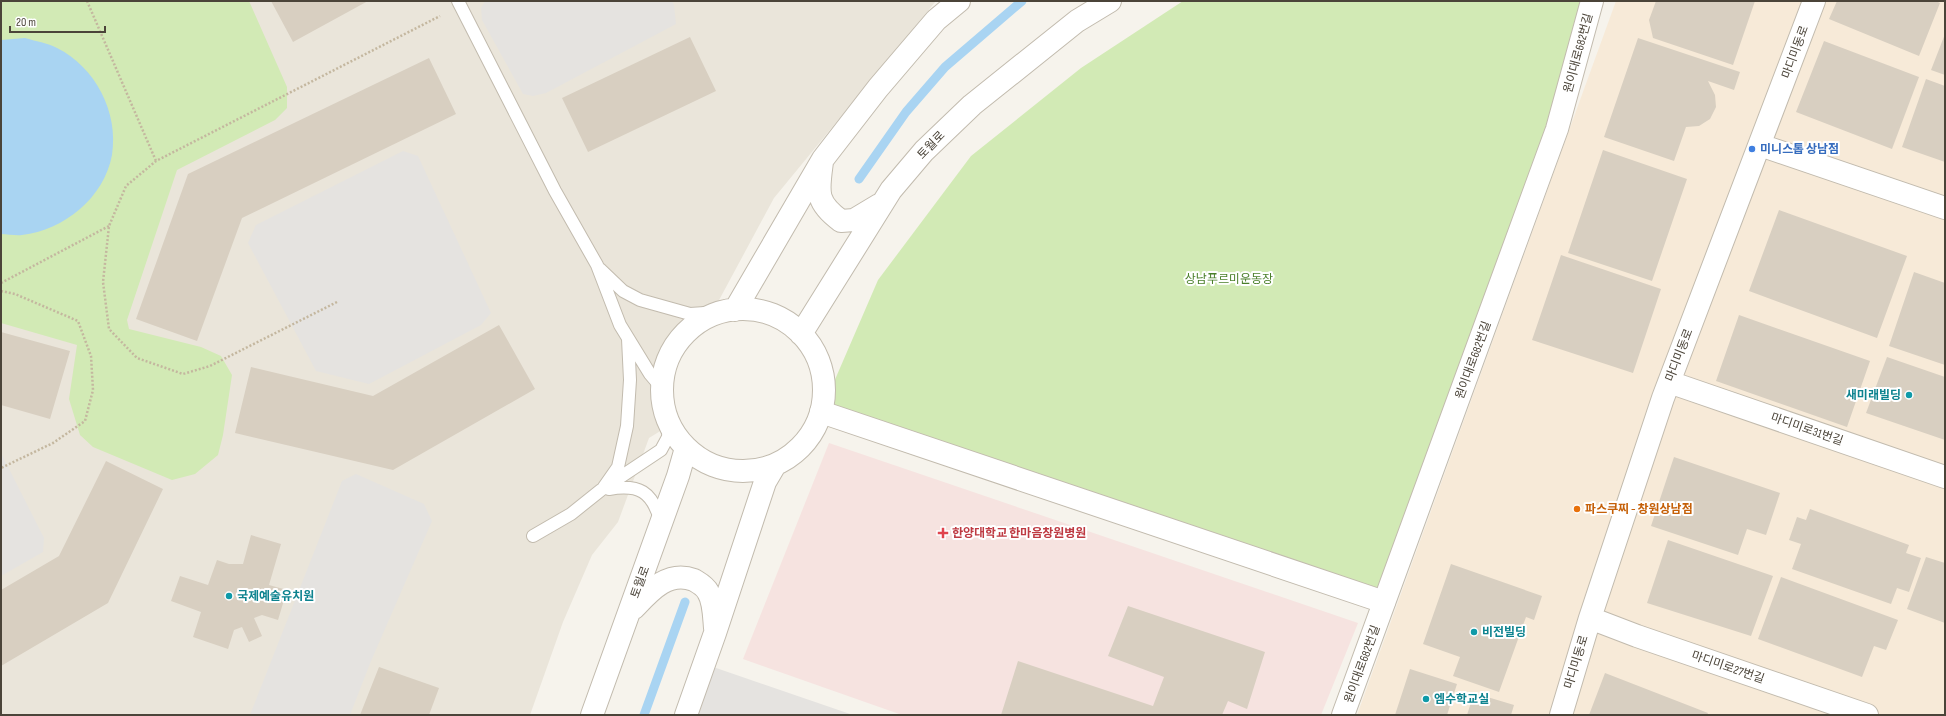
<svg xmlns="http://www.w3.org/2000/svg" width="1946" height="716" viewBox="0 0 1946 716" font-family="'Sofia Sans Condensed','Noto Sans KR',sans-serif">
<rect width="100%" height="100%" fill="#f6f3ec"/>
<path fill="#eae5da" d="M 1,1 L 936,1 L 774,198 L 718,302 L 679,326 L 659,362 L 653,393 L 662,430 L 649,438 L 618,522 L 592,555 L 563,622 L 530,715 L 1,715 Z"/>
<path fill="#f7ead8" d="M 1616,1 L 1945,1 L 1945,715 L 1357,715 Z"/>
<path fill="#f6e3e0" d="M 829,443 L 1358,623 L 1321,715 L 902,715 L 743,659 Z"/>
<path fill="#d2eab5" d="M 1,1 L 249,1 L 287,87 L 287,108 L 275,120 L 177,170 L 127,320 L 129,329 L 201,347 L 221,356 L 232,375 L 223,435 L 218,455 L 195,474 L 172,480 L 93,447 L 80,435 L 69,399 L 77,345 L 1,323 Z
M 1183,1 L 1590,1 L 1384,602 L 821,412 L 878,280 L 971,156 L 1081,68 Z"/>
<path fill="#e5e3e0" d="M 485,1 L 672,1 L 674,5 L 676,24 L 546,93 L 533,96 L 523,94 L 482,20 L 481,8 Z
M 403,151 L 418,156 L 491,313 L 481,325 L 369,384 L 316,371 L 248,243 L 256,225 Z
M 1,453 L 44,538 L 43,552 L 1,576 Z
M 356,474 L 424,504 L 432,521 L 371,661 L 350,715 L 250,715 L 342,481 Z
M 693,660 L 853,715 L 676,715 Z"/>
<path fill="#a9d4f2" d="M 25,38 C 35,41 48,43 57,48 C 95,67 119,112 112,155 C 104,198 64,230 22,235 C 16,236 8,234 1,234 L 1,40 Z"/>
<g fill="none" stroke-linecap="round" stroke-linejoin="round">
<path stroke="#a9d4f2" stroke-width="9" d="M 859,179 L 906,112 L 945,67 L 1022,1
M 644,715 L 685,602"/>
</g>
<path fill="#d8cfc1" d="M 271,1 L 368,1 L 293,42 Z
M 1656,1 L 1755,1 L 1733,65 L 1653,38 L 1649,20 Z
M 1837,1 L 1936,1 L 1940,3 L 1919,56 L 1829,19 Z
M 1945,34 L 1945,75 L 1931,70 Z
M 690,37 L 716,91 L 588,152 L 562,98 Z
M 1638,38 L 1740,72 L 1734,90 L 1708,81 L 1715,95 L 1716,107 L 1710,119 L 1699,126 L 1686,127 L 1674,161 L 1604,137 Z
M 1824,41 L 1919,77 L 1892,149 L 1796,112 Z
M 429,58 L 456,114 L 242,218 L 197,341 L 136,319 L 188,174 Z
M 1926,79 L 1945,86 L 1945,162 L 1902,147 Z
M 1603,150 L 1687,179 L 1652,281 L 1568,253 Z
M 1779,210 L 1907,256 L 1877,338 L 1749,291 Z
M 1561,255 L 1661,289 L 1633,373 L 1532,340 Z
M 1914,272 L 1945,283 L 1945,365 L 1889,346 Z
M 1739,315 L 1870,361 L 1847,427 L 1716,381 Z
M 499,325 L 535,389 L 393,470 L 235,433 L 251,367 L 373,396 Z
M 1,332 L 70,351 L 50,419 L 1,405 Z
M 1887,357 L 1945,377 L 1945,440 L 1866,413 Z
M 1674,457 L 1780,493 L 1766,535 L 1747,529 L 1738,555 L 1651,526 Z
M 106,461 L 163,489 L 108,603 L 1,666 L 1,590 L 59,556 Z
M 1810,509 L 1909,545 L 1906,553 L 1921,558 L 1909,592 L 1897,588 L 1891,604 L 1792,569 L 1801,544 L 1789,540 L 1797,517 L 1806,520 Z
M 251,535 L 281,544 L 269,585 L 287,590 L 278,620 L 262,615 L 254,618 L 262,636 L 249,642 L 242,627 L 234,630 L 228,649 L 193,637 L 201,612 L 171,601 L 180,576 L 208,585 L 217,560 L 229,564 L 243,564 Z
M 1668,540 L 1773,576 L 1751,636 L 1647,603 Z
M 1926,557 L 1945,563 L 1945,623 L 1907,609 Z
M 1451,564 L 1542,596 L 1534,620 L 1526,617 L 1499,692 L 1453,676 L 1460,657 L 1423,644 Z
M 1781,577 L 1898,620 L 1886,650 L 1874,646 L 1862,677 L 1758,639 Z
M 1128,606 L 1265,652 L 1247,709 L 1228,701 L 1222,715 L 1001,715 L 1018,661 L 1153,706 L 1164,677 L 1108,656 Z
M 379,667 L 439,688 L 429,715 L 360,715 Z
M 1410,669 L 1457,684 L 1447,715 L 1395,715 Z
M 1605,673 L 1708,713 L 1707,715 L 1589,715 Z
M 1474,693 L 1514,705 L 1511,715 L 1467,715 Z"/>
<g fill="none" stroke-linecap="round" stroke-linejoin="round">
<defs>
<path id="service" d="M 458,1 L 555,191 L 597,265 L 620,325 L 650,374 L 661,387
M 600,269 L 623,291 L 640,300 L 690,314 L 720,312
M 604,487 L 618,467 L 627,426 L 630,380 L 628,339
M 609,489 C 639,484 652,491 661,522
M 533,536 L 571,514 L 601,490 L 661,450 L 668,437 L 669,423"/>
<path id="minor" d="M 1760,145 L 1945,208
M 1669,382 L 1945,477
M 821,412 L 1384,602
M 1590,618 L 1637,636 L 1867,715
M 1561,715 L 1590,618 L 1663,398 L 1814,1"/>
<path id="tertiary" d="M 822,162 C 818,192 815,202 841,221 L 854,220 L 879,205
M662 390a81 81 0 1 1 162 0a81 81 0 1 1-162 0Z
M 735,310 L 823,159 L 878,88 L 936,20 L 959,1
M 801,334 L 891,190 L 924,151 L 972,105 L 1077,21 L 1110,1
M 634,608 C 650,591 668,570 694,580 C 699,583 705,586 708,592 C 714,601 714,617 715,628
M 592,715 L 678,476 L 686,448
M 686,715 L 715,633 L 765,482 L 775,465
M 1343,715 L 1557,129 L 1592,1"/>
</defs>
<use href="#service" stroke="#c2bbae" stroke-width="14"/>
<use href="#minor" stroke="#c2bbae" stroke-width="24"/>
<use href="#tertiary" stroke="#c2bbae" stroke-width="24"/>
<path stroke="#c4b79f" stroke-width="2.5" stroke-dasharray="2 2" stroke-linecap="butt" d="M 87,1 L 156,161
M 1,283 L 109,226
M 1,291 L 15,294 L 78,321 L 91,356 L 93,390 L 85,421 L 53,443 L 1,468
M 337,302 L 210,366 L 183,374 L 137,358 L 109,329 L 103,282 L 109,226 L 126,186 L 156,161 L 440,16"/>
<use href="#service" stroke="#fff" stroke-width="12"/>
<use href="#minor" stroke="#fff" stroke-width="22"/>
<use href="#tertiary" stroke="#fff" stroke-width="22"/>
</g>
<circle fill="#3f7fe0" stroke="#fff" stroke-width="1.5" cx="1752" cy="149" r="4"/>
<g fill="#0f9aa8" stroke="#fff" stroke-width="1.5">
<circle cx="1909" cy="395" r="4"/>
<circle cx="229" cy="596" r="4"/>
<circle cx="1474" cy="632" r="4"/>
<circle cx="1426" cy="699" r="4"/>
</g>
<circle fill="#e8710a" stroke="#fff" stroke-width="1.5" cx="1577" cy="509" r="4"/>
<path fill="#e0444e" stroke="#fff" stroke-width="1.5" d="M941 527h4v4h4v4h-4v4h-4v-4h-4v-4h4z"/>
<g text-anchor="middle" stroke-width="4" stroke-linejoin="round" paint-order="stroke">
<g font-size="12" fill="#4b4439" stroke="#fff">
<text transform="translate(1795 52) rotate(-70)" y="4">마디미동로</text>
<text transform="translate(1578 53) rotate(-75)" y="4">원이대로682번길</text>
<text transform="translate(931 145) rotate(-46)" y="4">토월로</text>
<text transform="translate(1679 355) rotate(-69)" y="4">마디미동로</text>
<text transform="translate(1473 360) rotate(-70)" y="4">원이대로682번길</text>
<text transform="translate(1807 429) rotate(19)" y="4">마디미로31번길</text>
<text transform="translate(640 582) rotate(-70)" y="4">토월로</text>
<text transform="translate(1576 662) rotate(-73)" y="4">마디미동로</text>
<text transform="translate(1362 664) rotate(-70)" y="4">원이대로682번길</text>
<text transform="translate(1728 667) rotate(19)" y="4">마디미로27번길</text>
</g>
<g font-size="12" font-weight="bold" fill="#366cbe" stroke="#fff" text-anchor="start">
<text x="1760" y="153">미니스톱 상남점</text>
</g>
<g font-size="12" fill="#4a7f2a" stroke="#fff">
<text x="1229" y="283">상남푸르미운동장</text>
</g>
<g font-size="12" font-weight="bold" fill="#0d838f" stroke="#fff" text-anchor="start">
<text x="1901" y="399" text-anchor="end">새미래빌딩</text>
<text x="237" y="600">국제예술유치원</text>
<text x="1482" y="636">비전빌딩</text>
<text x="1434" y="703">엠수학교실</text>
</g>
<g font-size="12" font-weight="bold" fill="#c56008" stroke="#fff" text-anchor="start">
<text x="1585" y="513">파스쿠찌 - 창원상남점</text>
</g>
<g font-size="12" font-weight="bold" fill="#be3a42" stroke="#fff" text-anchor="start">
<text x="952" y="537">한양대학교 한마음창원병원</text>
</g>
</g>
<rect width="1946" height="716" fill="none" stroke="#4b4439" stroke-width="4"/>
<path d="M10 26v6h95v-6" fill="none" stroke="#4b4439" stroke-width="2"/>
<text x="16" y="26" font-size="12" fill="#4b4439" stroke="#ffffff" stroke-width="3" paint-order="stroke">20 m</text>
</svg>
